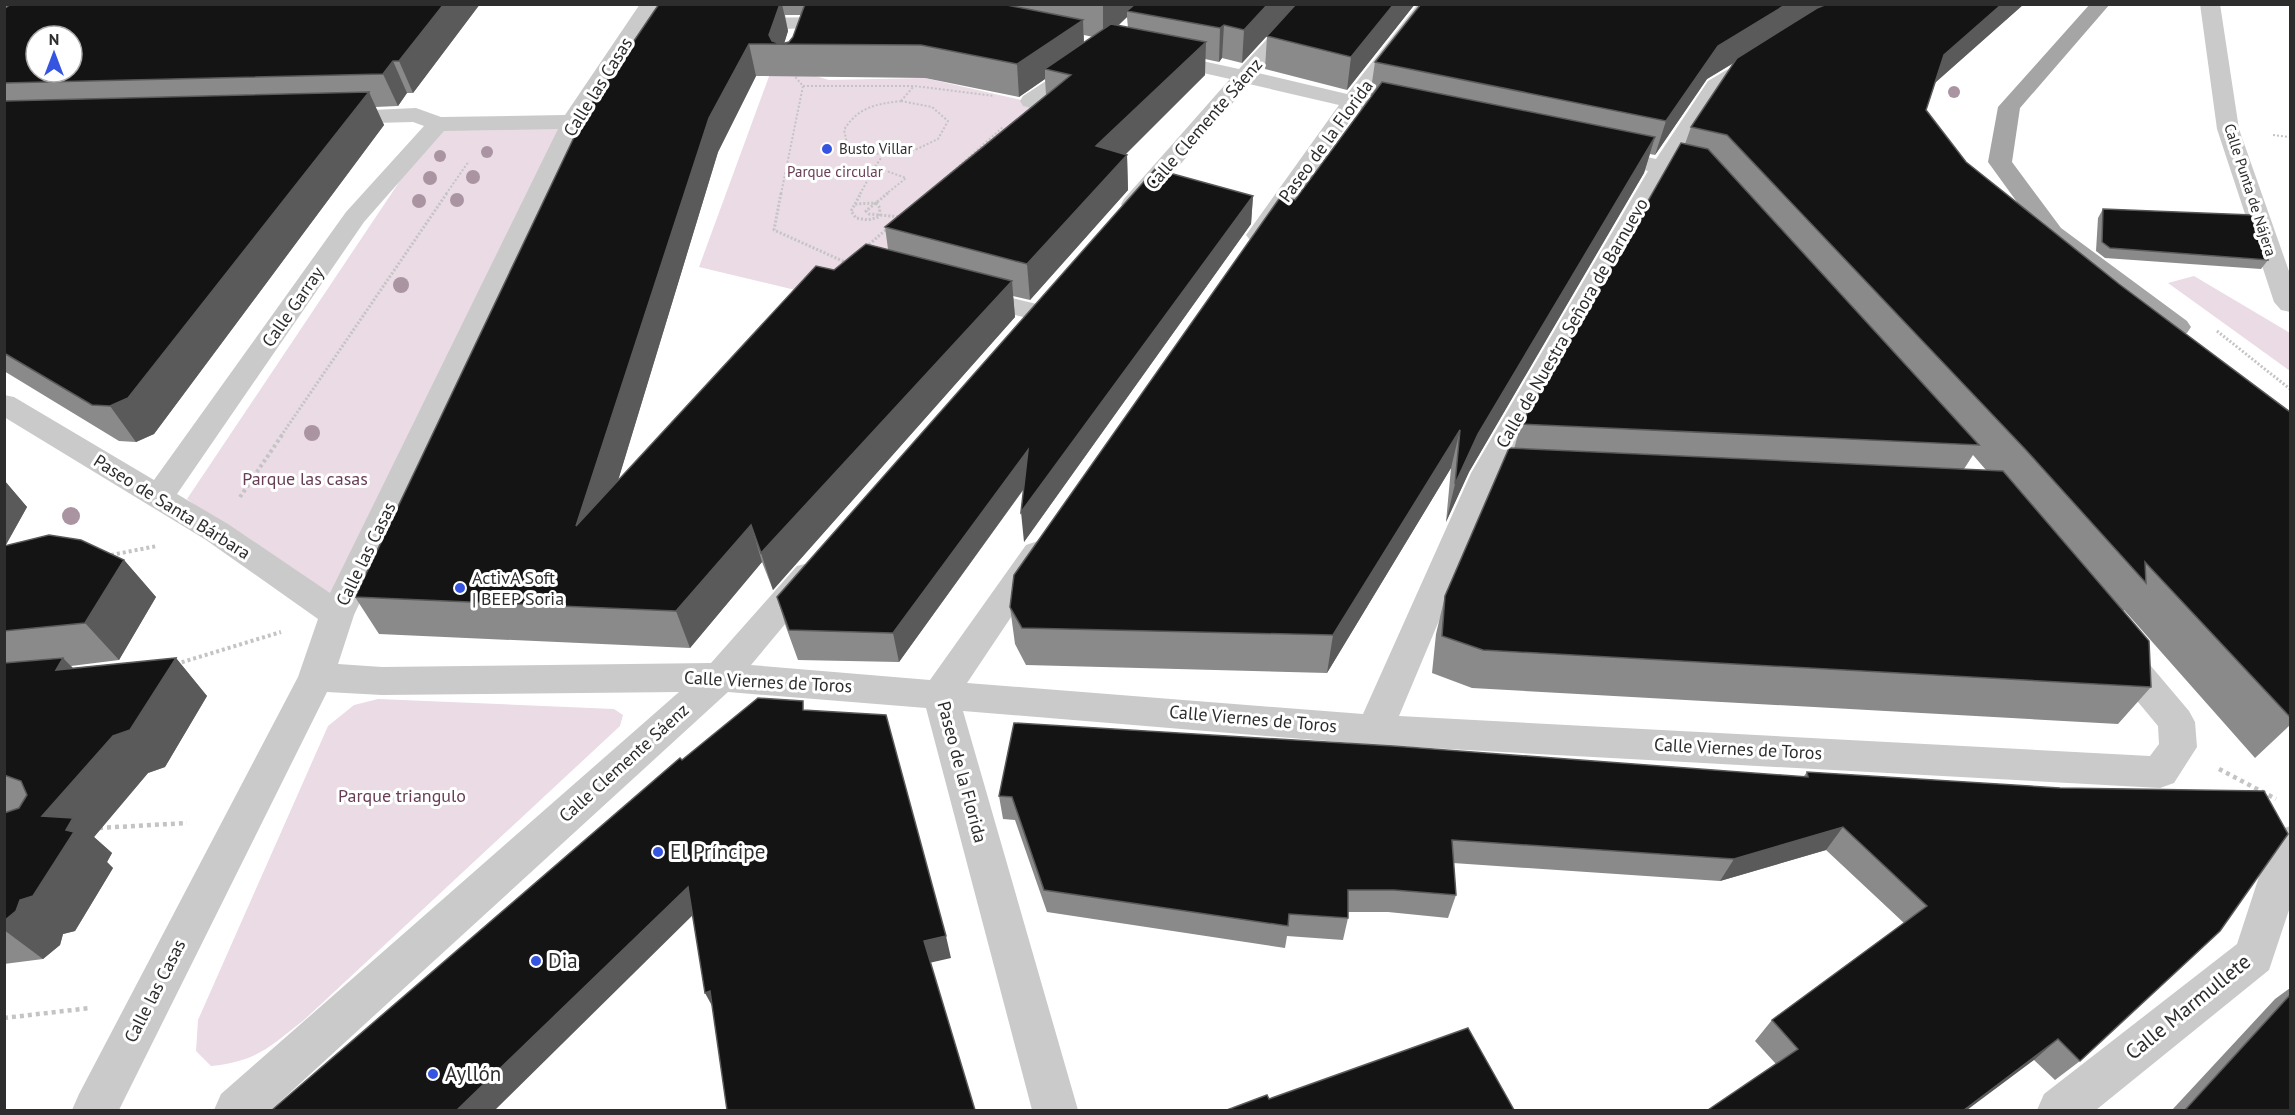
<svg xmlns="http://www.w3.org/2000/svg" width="2295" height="1115" viewBox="0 0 2295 1115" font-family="'PT Sans',sans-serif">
<rect width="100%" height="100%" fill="#fff"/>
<path fill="#eadbe5" d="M 788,68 L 829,80 L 925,78 L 1021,100 L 1070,99 L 900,250 L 812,294 L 699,267 L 771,71 Z
M 572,122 L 337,615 L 187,499 L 438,124 Z
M 2194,276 L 2290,333 L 2290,371 L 2168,283 Z
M 378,699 L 614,709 L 623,715 L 620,726 L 304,1020 C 269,1047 258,1061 211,1066 L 196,1051 L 198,1020 L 328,726 L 354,705 Z"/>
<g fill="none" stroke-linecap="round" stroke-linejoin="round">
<path stroke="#c4c4c4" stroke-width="2" stroke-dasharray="2 2" stroke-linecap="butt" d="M 803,86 L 914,86 L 994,96
M 901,101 L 932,107 L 948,121 L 938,139 L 917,149 L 883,155 L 864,151 L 847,143 L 844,130 C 858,107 876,104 901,101 Z
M 901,101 L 914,86
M 2273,135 L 2290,137
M 883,155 L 875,167 L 906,178 L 886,194
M 941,182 L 1003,127
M 446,194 L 469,161
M 781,194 L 803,86 L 792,73
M 860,194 L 875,167"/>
<path stroke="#c4c4c4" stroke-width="3" stroke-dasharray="2 2" stroke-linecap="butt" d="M 781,193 L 774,230 L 847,263
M 888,193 L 866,211 L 869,214 L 901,217
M 876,203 L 880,208 L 879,217 L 868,220 L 856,218 L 851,211 L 855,204 Z
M 855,204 L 861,193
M 866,247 L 888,228
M 2217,331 L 2290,389
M 281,436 L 447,193"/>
<path stroke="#c4c4c4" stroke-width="4" stroke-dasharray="3 3" stroke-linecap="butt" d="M 240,497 L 282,435
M 111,555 L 157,546
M 176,664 L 281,632"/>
<path stroke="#c4c4c4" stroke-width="4.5" stroke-dasharray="4 4" stroke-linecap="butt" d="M 2219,769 L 2276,799
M 99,828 L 187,823
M 4,1018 L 90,1008"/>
<path fill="#cacaca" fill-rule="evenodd" d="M 640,4 L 658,4 L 651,18 L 697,20 L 700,24 L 697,28 L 690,30 L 643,30 L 583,122 L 354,615 L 338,664 L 382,667 L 711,663 L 797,566 L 809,563 L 821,566 L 826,575 L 751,665 L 930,680 L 1026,545 L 1038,541 L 1050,545 L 1054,553 L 967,683 L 1363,714 L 1471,473 L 1648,171 L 1596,159 L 1592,154 L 1596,149 L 1604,147 L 1656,159 L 1708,81 L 1750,56 L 1757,54 L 1764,56 L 1767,60 L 1764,64 L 1724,90 L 1676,163 L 1713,172 L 1721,182 L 1717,187 C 1705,190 1704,185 1694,182 C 1686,178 1677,178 1669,176 L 1501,473 L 1399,716 L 2150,756 L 2159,744 L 2158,726 L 2108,666 L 2103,656 L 2108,646 L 2121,642 L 2134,646 L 2189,711 L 2195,722 L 2197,747 L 2174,783 L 2160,788 L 1375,745 L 963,711 L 1078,1110 L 1032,1110 L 926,708 L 728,692 L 271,1110 L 214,1110 L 221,1094 L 679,692 L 382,695 L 327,692 L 119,1110 L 72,1110 L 79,1094 L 298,677 L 318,619 L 206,540 L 4,417 L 4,395 L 14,397 L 154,480 L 346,212 L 424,126 L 413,122 L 336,124 L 328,122 L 325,117 L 328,112 L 416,108 L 441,117 L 565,115 ZM 558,129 L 330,593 L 228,524 L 177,494 L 364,222 L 444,131 Z
M 1300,4 L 1320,4 L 1258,73 L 1347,94 L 1418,4 L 1438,4 L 1366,98 L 1417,109 L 1420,114 L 1417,119 L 1409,121 L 1358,109 L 1268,240 L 1259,243 L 1250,240 L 1246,235 L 1339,105 L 1249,84 L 1142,209 L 1133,211 L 1124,209 L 1121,204 L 1124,199 L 1230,79 L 1154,62 L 1151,58 L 1154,54 L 1161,52 L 1239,69 Z
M 2200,4 L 2220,4 L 2239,129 L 2290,274 L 2290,312 L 2281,310 L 2274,302 L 2217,129 Z
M 843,17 L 850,19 L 853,23 L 850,27 L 742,30 L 735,28 L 732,24 L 735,20 L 742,18 Z
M 1082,60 L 1089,62 L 1092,66 L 1089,70 L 1039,106 L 1031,108 L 1023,106 L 1020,101 L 1023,96 L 1075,62 Z
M 971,288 L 1049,307 L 1052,313 L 1049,319 L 1039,321 L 962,302 L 958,296 L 962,290 Z
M 2290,826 L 2290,907 L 2269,970 L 2096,1110 L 2037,1110 L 2044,1094 L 2237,944 L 2270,843 L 2276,831 Z"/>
<path fill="#a5a5a5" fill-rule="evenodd" d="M 2090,4 L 2110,4 L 2020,108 L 2012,162 L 2061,228 L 2187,321 L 2191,327 L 2187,333 L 2177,335 L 2167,333 L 2043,238 L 1988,162 L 1998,107 Z"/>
</g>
<g fill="#ab94a2">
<circle cx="1954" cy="92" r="6"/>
<circle cx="487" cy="152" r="6"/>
<circle cx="440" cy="156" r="6"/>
<circle cx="473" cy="177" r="7"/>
<circle cx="430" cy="178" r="7"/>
<circle cx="457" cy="200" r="7"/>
<circle cx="419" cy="201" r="7"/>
<circle cx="401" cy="285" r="8"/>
<circle cx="312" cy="433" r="8"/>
<circle cx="71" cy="516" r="9"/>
</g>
<path fill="#8a8a8a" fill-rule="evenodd" d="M 480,4 L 413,93 L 407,93 L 398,106 L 375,107 L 384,125 L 154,434 L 136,442 L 119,441 L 4,371 L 4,9 Z
M 659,4 L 1415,4 L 1347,90 L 1265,69 L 1267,36 L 1242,63 L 1222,58 L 1219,62 L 1205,59 L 1205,75 L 1125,154 L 1127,155 L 1128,190 L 1030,300 L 1013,296 L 1015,317 L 773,590 L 762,562 L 690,648 L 379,634 L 355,597 ZM 785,15 L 801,15 L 793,37 L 789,42 L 784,43 L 788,31 ZM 1127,17 L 1128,28 L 1118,26 ZM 1084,35 L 1093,37 L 1084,43 ZM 756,76 L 925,78 L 1019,97 L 1045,79 L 1046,95 L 885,227 L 888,249 L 834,270 L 618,480 L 718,152 Z
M 2024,4 L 1935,83 L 1926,110 L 1966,162 L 2119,284 L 2290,412 L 2290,725 L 2255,758 L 2124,610 L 2123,611 L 2151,687 L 2118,724 L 1472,688 L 1432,673 L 1436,634 L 1445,596 L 1514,449 L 1521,424 L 1685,144 L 1691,127 L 1734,63 L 1707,79 L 1655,155 L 1650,154 L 1644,173 L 1469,472 L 1446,522 L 1451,468 L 1327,673 L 1026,665 L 1015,644 L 1010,607 L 1295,200 L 1372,96 L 1370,96 L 1375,62 ZM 1973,455 L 1986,470 L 1964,469 Z
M 1253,196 L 1251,224 L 1024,542 L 1024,489 L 899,662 L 798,660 L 786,627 L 777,597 Z
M 2103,209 L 2268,260 L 2261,269 L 2105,258 L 2096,251 L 2098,218 Z
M 4,480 L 27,507 L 6,545 L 124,560 L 156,597 L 119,660 L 71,666 L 73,668 L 176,658 L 207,696 L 165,767 L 148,773 L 94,837 L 112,853 L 107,862 L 113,868 L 75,931 L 63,934 L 60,945 L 43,959 L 4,964 Z
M 1807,772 L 2080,1061 L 2055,1080 L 2034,1060 L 1776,1064 L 1755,1041 L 1772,1020 L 1904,923 L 1826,850 L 1720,881 L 1453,863 L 1456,895 L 1448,918 L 1388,912 L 1348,912 L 1348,918 L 1343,940 L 1287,936 L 1285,948 L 1047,912 L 1015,820 L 1003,819 L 999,796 L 1804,776 Z
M 2290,988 L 2290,1110 L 2172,1110 L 2275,999 Z"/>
<path fill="#5a5a5a" d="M 444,4 L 480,4 L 413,93 L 399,61 Z
M 780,4 L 782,4 L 788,31 L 784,44 L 771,44 L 769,35 Z
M 1104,4 L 1142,4 L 1127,11 L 1127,17 L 1103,39 L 1103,6 Z
M 1268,4 L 1296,4 L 1242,63 L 1244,30 Z
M 1394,4 L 1415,4 L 1347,90 L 1351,57 Z
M 1787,4 L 1845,4 L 1789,29 L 1707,79 L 1655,155 L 1666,121 L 1718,46 Z
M 2002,4 L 2024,4 L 1929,88 L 1944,55 Z
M 1083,20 L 1084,52 L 1045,69 L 1045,79 L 1019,97 L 1017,64 Z
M 1224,25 L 1222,58 L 1219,62 L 1220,28 Z
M 1206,42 L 1205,75 L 1098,182 L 1096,146 Z
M 749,44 L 756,76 L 718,152 L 593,563 L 576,526 L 709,118 Z
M 393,61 L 407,93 L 398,106 L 383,74 Z
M 369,92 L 384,125 L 154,434 L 136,442 L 110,406 Z
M 1655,137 L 1644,173 L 1469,472 L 1446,522 L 1455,484 L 1478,434 Z
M 1127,155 L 1128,190 L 1030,300 L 1027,264 Z
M 1253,196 L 1251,224 L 1024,542 L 1021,512 Z
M 1012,281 L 1015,317 L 773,590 L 761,553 Z
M 1460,430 L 1451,468 L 1327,673 L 1333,635 Z
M 1028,450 L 1030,480 L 899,662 L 893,633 Z
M 4,480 L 27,507 L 4,548 Z
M 751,525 L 762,562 L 690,648 L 676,611 Z
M 124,560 L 156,597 L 119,660 L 85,623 Z
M 63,658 L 99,695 L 56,670 Z
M 176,658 L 207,696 L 165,767 L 148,773 L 94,837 L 112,853 L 107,862 L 113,868 L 75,931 L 63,934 L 60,945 L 43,959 L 4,930 L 4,921 L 42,816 Z
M 1843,827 L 1826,850 L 1720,881 L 1734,859 Z
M 688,887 L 699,909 L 495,1110 L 457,1110 Z
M 946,936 L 951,958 L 929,963 L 924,941 Z
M 710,991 L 716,1013 L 705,993 Z
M 2058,1039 L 2034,1060 L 1967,1110 L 1964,1110 Z"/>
<path fill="#141414" stroke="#5a5a5a" stroke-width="1.5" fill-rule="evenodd" d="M 11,4 L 444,4 L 399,61 L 393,61 L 383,74 L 4,83 L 4,9 ZM 36,36 L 72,36 L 72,72 L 36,72 Z
M 659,4 L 780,4 L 769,35 L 772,41 L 781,44 L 789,42 L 793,37 L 805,4 L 1002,4 L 1083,20 L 1017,64 L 921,45 L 749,44 L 709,118 L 576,526 L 816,266 L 834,270 L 866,244 L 1012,281 L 761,553 L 751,525 L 676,611 L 355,597 L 587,110 Z
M 1135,4 L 1268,4 L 1244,30 L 1224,25 L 1220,28 L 1127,11 Z
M 1296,4 L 1394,4 L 1351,57 L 1267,36 Z
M 1421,4 L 1787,4 L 1718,46 L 1666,121 L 1375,62 Z
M 1827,4 L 2002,4 L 1944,55 L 1926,110 L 1966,162 L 2119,284 L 2290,412 L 2290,717 L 2145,562 L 2146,583 L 2026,450 L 1727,135 L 1691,127 L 1737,58 L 1817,8 Z
M 1111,24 L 1206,42 L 1096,146 L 1127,155 L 1027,264 L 885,227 L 1071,75 L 1045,69 Z
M 1382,82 L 1655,137 L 1478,434 L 1455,484 L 1460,430 L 1333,635 L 1022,628 L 1010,607 L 1014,575 L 1281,196 L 1295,200 Z
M 369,92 L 128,398 L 110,406 L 92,405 L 4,353 L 4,101 Z
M 1681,143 L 1708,149 L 1979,445 L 1521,424 Z
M 1155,169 L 1253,196 L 1021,512 L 1028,450 L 893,633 L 789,630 L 777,597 Z
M 2103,209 L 2252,215 L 2268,260 L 2110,248 L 2102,242 Z
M 1509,448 L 2003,471 L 2149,641 L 2151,687 L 1483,650 L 1442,636 L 1445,596 Z
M 49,535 L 81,540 L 124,560 L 85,623 L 4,631 L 4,546 Z
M 63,658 L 56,670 L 176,658 L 130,730 L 113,736 L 42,816 L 73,818 L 66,830 L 74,832 L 33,896 L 20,900 L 16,911 L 4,921 L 4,813 L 19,808 L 27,795 L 21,781 L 4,775 L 4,663 Z
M 758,698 L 803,701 L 803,710 L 886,715 L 946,936 L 924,941 L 975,1110 L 727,1110 L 710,991 L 705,993 L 688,887 L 457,1110 L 272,1110 L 680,758 L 682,760 Z
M 1014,723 L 1393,746 L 1808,777 L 1807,772 L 2060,788 L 2264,791 L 2288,834 L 2220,931 L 2080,1061 L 2058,1039 L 1964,1110 L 1708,1110 L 1798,1049 L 1772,1020 L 1927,906 L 1843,827 L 1734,859 L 1452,840 L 1456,895 L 1394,890 L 1348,890 L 1348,918 L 1289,914 L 1288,926 L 1044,890 L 1012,797 L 999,796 Z
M 2290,995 L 2290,1110 L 2185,1110 Z
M 1468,1028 L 1514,1110 L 1227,1110 L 1267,1095 L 1269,1099 Z"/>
<g fill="#3554df" stroke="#fff" stroke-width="2">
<circle cx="827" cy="149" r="6"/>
<circle cx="460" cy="588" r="6"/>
<circle cx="658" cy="852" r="6"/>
<circle cx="536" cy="961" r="6"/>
<circle cx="433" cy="1074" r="6"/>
</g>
<g text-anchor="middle" stroke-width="6" stroke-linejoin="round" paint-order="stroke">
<g font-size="15" fill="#2d2d2d" stroke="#fff" text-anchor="start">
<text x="839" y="154">Busto Villar</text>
</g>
<g font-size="15" fill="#673c55" stroke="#fff">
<text x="835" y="177">Parque circular</text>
</g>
<g font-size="15" fill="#2d2d2d" stroke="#fff">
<text transform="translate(2250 190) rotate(72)" y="5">Calle Punta de Nájera</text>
</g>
<g font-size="18" fill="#2d2d2d" stroke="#fff">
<text transform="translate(598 87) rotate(-58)" y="6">Calle las Casas</text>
<text transform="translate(1204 124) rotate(-49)" y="6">Calle Clemente Sáenz</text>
<text transform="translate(1326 141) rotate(-54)" y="6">Paseo de la Florida</text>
<text transform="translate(293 307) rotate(-55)" y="6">Calle Garray</text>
<text transform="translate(1572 323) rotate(-60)" y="6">Calle de Nuestra Señora de Barnuevo</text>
<text transform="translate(172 507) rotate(32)" y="6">Paseo de Santa Bárbara</text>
<text transform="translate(366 554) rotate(-64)" y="6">Calle las Casas</text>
<text transform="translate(768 682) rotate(3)" y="6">Calle Viernes de Toros</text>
<text transform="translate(1253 719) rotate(5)" y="6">Calle Viernes de Toros</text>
<text transform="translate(1738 749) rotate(3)" y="6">Calle Viernes de Toros</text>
<text transform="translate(624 763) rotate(-42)" y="6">Calle Clemente Sáenz</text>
<text transform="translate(962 772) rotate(75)" y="6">Paseo de la Florida</text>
<text transform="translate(155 991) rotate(-63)" y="6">Calle las Casas</text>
</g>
<g font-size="18" fill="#673c55" stroke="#fff">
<text x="305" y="485">Parque las casas</text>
<text x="402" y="802">Parque triangulo</text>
</g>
<g font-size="18" fill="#2d2d2d" stroke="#fff" text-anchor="start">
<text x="472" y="584">ActivA Soft<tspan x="472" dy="21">| BEEP Soria</tspan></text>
</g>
<g font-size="21" fill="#2d2d2d" stroke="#fff" text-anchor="start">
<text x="670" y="859">El Príncipe</text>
<text x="548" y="968">Dia</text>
<text x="445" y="1081">Ayllón</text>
</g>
<g font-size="21" fill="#2d2d2d" stroke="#fff">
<text transform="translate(2188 1007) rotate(-39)" y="7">Calle Marmullete</text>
</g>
</g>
<rect width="2295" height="1115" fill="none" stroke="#2d2d2d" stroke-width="12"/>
<g transform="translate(54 54)"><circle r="28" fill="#ffffff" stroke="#ababab" stroke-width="1.5"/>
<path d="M0-4.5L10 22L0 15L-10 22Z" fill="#3554df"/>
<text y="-9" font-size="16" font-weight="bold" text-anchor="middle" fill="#2d2d2d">N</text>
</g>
</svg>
